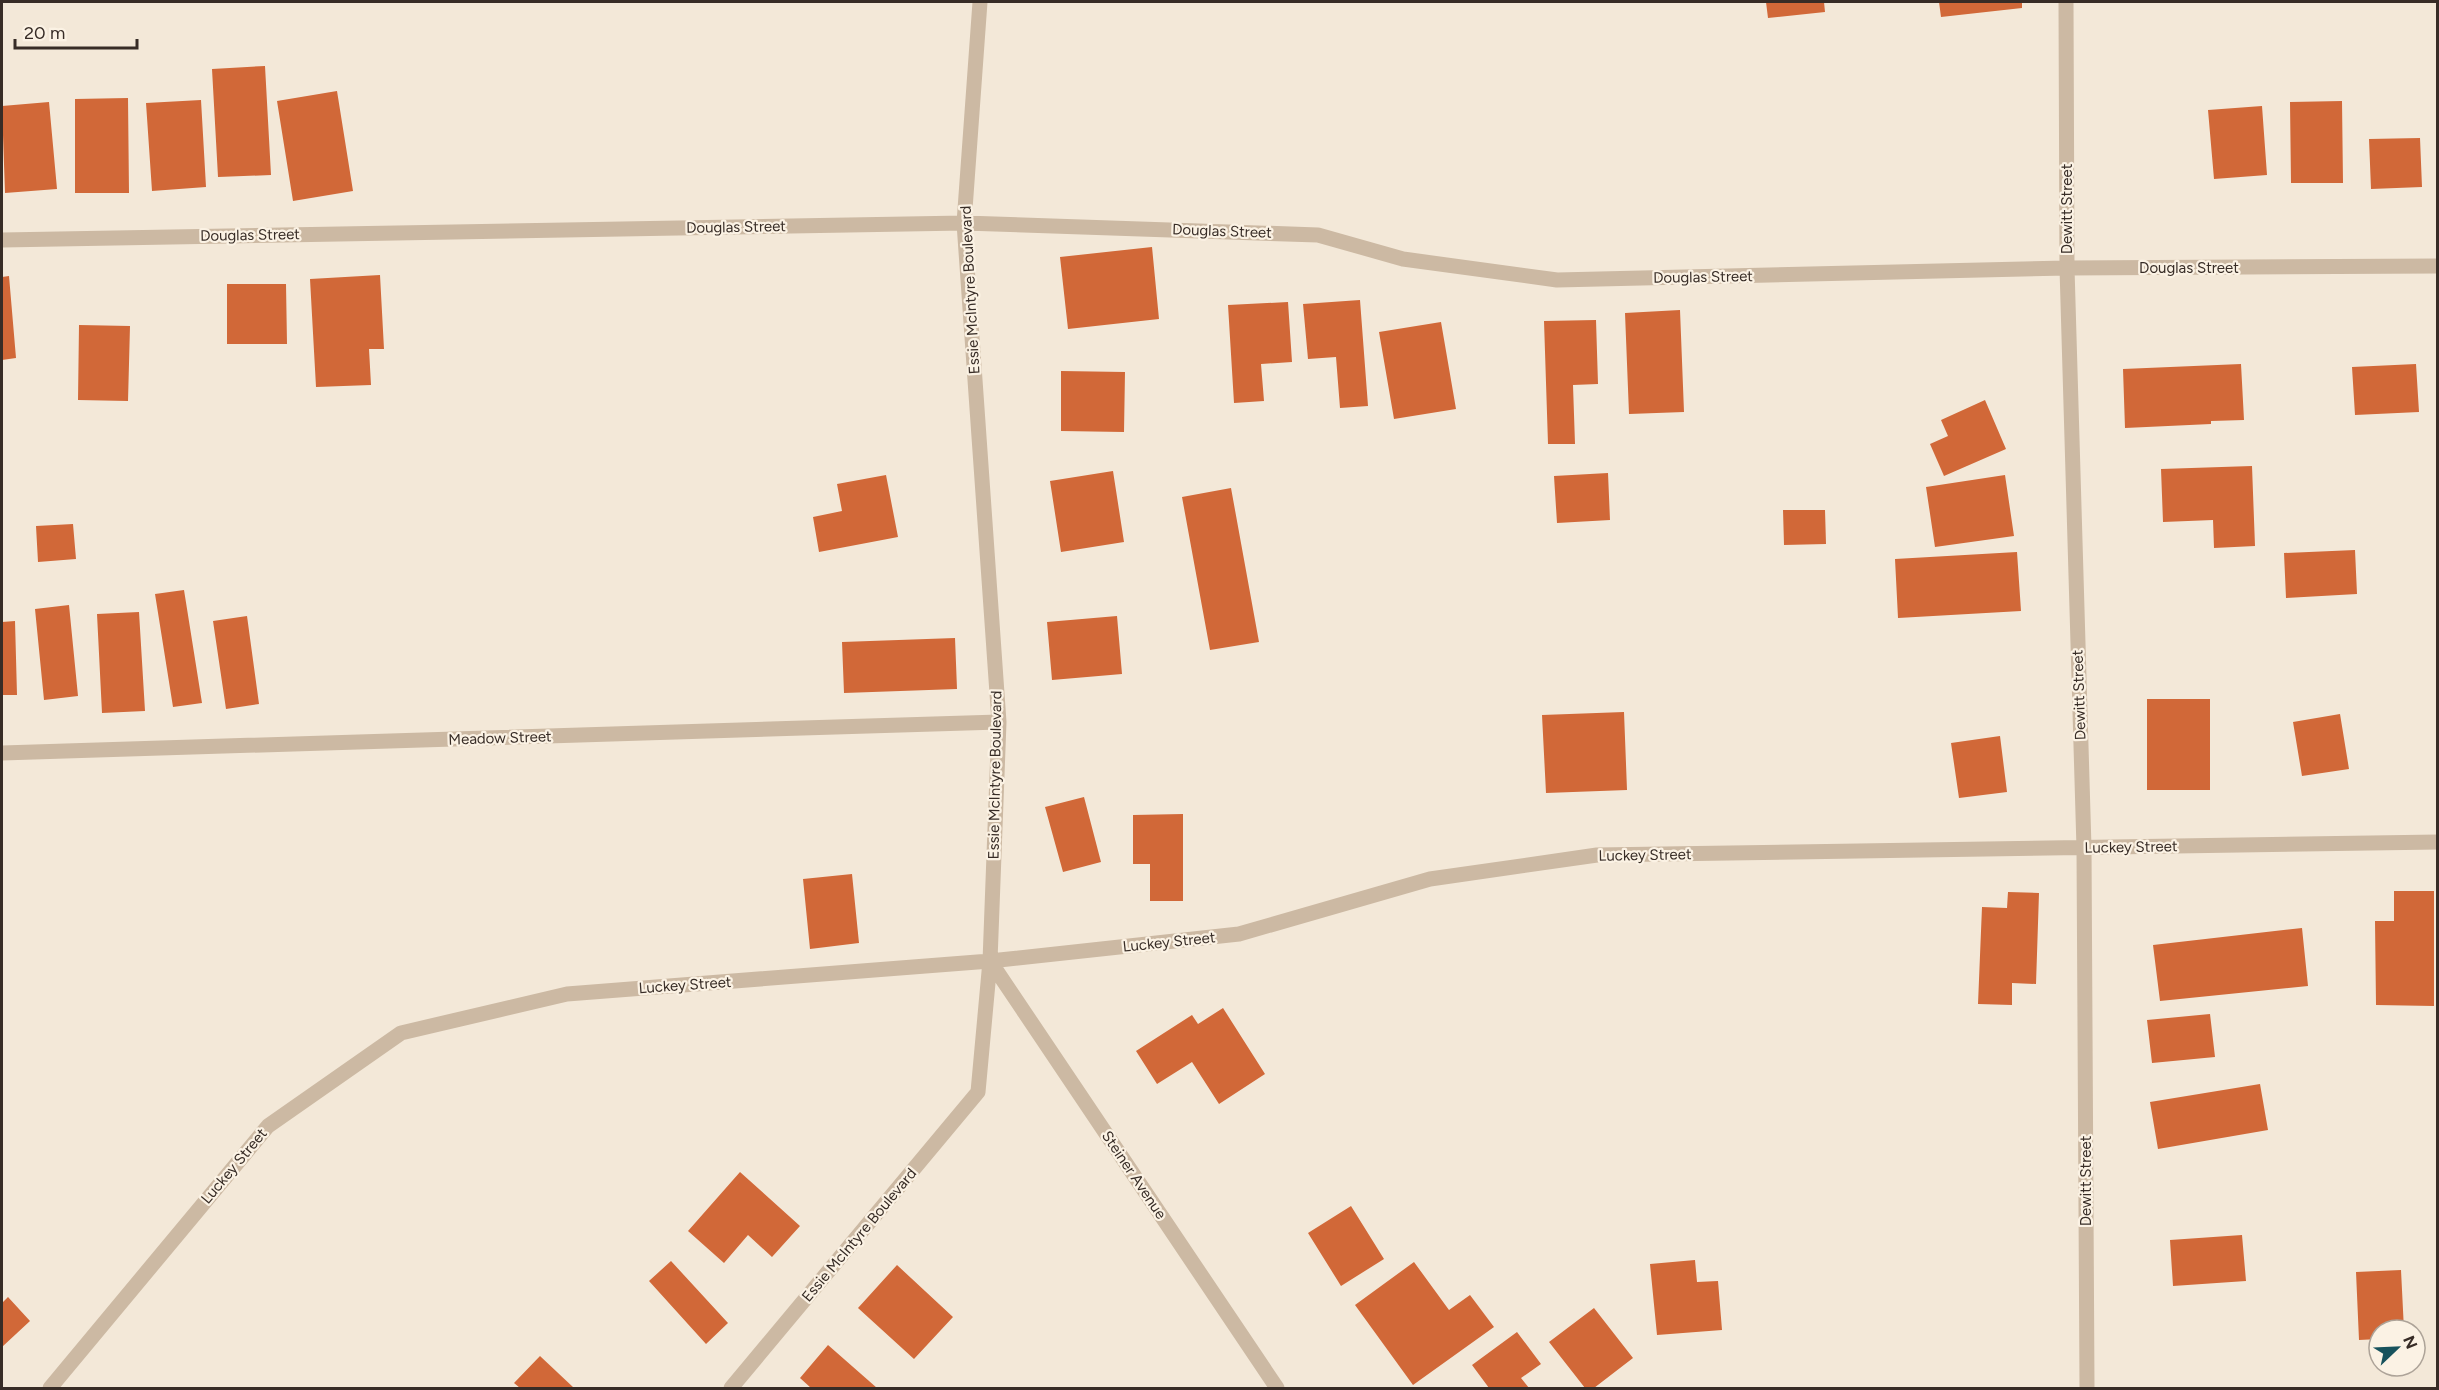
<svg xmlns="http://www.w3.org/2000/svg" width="2439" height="1390" viewBox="0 0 2439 1390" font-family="Figtree,sans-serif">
<rect width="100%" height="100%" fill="#f3e8d8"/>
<path fill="#d16838" d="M 1766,2 L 1824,2 L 1825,12 L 1768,18 Z
M 1939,2 L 2022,2 L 2022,8 L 1941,17 Z
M 265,66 L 271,175 L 218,177 L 212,69 Z
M 337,91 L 353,191 L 293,201 L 277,101 Z
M 128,98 L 129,193 L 75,193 L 75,99 Z
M 201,100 L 206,187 L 152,191 L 146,103 Z
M 2342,101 L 2343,183 L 2291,183 L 2290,102 Z
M 49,102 L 57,189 L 5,193 L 2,106 Z
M 2262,106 L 2267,175 L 2214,179 L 2208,110 Z
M 2420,138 L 2422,187 L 2371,189 L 2369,139 Z
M 1152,247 L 1159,319 L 1068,329 L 1060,257 Z
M 380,275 L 384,349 L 369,349 L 371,385 L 316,387 L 310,279 Z
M 9,276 L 16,358 L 2,360 L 2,277 Z
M 227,284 L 286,284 L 287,344 L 227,344 Z
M 1360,300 L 1368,406 L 1340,408 L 1336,357 L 1308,359 L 1303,304 Z
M 1288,302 L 1292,362 L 1261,364 L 1264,401 L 1234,403 L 1228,305 Z
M 1680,310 L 1684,412 L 1629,414 L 1625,313 Z
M 1596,320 L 1598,384 L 1573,385 L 1575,444 L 1548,444 L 1544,321 Z
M 1441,322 L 1456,409 L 1394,419 L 1379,332 Z
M 79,325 L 130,326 L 128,401 L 78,400 Z
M 2241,364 L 2244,420 L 2211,421 L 2211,424 L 2125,428 L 2123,369 Z
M 2416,364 L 2419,412 L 2355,415 L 2352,367 Z
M 1061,371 L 1125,372 L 1124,432 L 1061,431 Z
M 1985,400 L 2006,449 L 1944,476 L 1930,444 L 1948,436 L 1941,420 Z
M 2252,466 L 2255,546 L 2214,548 L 2213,520 L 2163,522 L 2161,469 Z
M 1113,471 L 1124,542 L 1061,552 L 1050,481 Z
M 1608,473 L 1610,520 L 1557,523 L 1554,476 Z
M 886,475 L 898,537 L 819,552 L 813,517 L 842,511 L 837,484 Z
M 2005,475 L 2014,536 L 1935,547 L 1926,487 Z
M 1231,488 L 1259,642 L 1210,650 L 1182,497 Z
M 1783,510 L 1825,510 L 1826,544 L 1784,545 Z
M 73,524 L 76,559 L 38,562 L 36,526 Z
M 2355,550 L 2357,594 L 2286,598 L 2284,553 Z
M 2017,552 L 2021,611 L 1898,618 L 1895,559 Z
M 184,590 L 202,703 L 173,707 L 155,594 Z
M 69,605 L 78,696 L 44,700 L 35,609 Z
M 139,612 L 145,711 L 102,713 L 97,614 Z
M 247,616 L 259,704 L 226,709 L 213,621 Z
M 1117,616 L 1122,674 L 1052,680 L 1047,622 Z
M 15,621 L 17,695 L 2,695 L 2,622 Z
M 955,638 L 957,689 L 844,693 L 842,642 Z
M 2147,699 L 2210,699 L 2210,790 L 2147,790 Z
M 1624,712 L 1627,790 L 1546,793 L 1542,715 Z
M 2340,714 L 2349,769 L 2302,776 L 2293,722 Z
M 2000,736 L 2007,792 L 1959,798 L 1951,743 Z
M 1084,797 L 1101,862 L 1063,872 L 1045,807 Z
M 1183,814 L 1183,901 L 1150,901 L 1150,864 L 1133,864 L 1133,815 Z
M 852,874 L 859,943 L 810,949 L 803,879 Z
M 2394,891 L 2434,891 L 2434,1006 L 2376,1005 L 2375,921 L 2394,921 Z
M 2008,892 L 2039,893 L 2036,984 L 2012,983 L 2012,1005 L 1978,1004 L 1982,907 L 2007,908 Z
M 2302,928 L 2308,986 L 2160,1001 L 2153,945 Z
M 1223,1008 L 1265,1074 L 1219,1104 L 1192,1062 L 1157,1084 L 1136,1051 L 1192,1015 L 1198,1024 Z
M 2210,1014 L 2215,1057 L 2152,1063 L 2147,1020 Z
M 2260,1084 L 2268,1130 L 2158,1149 L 2150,1102 Z
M 740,1172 L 800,1226 L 772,1257 L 748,1235 L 724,1263 L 688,1231 Z
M 1351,1206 L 1384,1259 L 1341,1286 L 1308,1233 Z
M 2242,1235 L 2246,1281 L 2173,1286 L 2170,1240 Z
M 1695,1260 L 1697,1282 L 1718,1281 L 1722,1330 L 1657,1335 L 1650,1264 Z
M 671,1261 L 728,1323 L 706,1344 L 649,1281 Z
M 1414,1262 L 1449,1310 L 1470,1295 L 1494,1327 L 1413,1385 L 1355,1305 Z
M 897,1265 L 953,1317 L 914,1359 L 858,1308 Z
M 2401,1270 L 2404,1330 L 2379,1330 L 2379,1339 L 2359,1340 L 2356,1272 Z
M 8,1297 L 30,1321 L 2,1347 L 2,1303 Z
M 1594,1308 L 1633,1358 L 1594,1388 L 1585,1388 L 1549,1342 Z
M 1517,1332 L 1541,1364 L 1521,1378 L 1529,1388 L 1489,1388 L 1472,1365 Z
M 828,1345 L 877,1388 L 811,1388 L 800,1378 Z
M 540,1356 L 574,1388 L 520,1388 L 514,1383 Z"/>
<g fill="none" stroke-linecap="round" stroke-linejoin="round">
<path stroke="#ccb9a3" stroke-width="15" d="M 2066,2 L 2067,268 L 2084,848 L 2087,1388
M 2,240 L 964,223 L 1318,235 L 1403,259 L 1557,280 L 2067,268 L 2438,266
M 2,753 L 999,722
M 990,961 L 1277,1388
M 50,1388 L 268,1126 L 401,1033 L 567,994 L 990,961 L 1239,934 L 1430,879 L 1597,855 L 2438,842
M 731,1388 L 978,1092 L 990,961 L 999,722 L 964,223 L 980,2"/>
</g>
<g text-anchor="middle" stroke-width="4.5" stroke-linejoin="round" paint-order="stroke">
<g font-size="15" fill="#372c26" stroke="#fbf2e4">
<text transform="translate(2067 209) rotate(-90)" y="5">Dewitt Street</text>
<text transform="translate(736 227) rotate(-1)" y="5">Douglas Street</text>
<text transform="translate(1222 231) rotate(2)" y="5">Douglas Street</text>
<text transform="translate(250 235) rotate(-1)" y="5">Douglas Street</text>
<text x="2189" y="273">Douglas Street</text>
<text transform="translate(1703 277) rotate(-1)" y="5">Douglas Street</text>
<text transform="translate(970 290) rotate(-93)" y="5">Essie McIntyre Boulevard</text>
<text transform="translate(2079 695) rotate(-92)" y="5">Dewitt Street</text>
<text transform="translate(500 738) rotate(-2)" y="5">Meadow Street</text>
<text transform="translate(995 775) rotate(-89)" y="5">Essie McIntyre Boulevard</text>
<text transform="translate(2131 847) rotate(-1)" y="5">Luckey Street</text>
<text transform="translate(1645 855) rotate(-1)" y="5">Luckey Street</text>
<text transform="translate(1169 942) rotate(-6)" y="5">Luckey Street</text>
<text transform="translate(685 985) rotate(-4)" y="5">Luckey Street</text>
<text transform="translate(234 1166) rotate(-50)" y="5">Luckey Street</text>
<text transform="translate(1134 1175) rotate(56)" y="5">Steiner Avenue</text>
<text transform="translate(2086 1181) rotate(-90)" y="5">Dewitt Street</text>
<text transform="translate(859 1235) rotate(-50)" y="5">Essie McIntyre Boulevard</text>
</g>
</g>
<rect width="2439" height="1390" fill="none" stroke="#372c26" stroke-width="6"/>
<g transform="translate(2397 1348) rotate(67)"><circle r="28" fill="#fbf2e4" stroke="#ada398" stroke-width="1.5"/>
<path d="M0-4.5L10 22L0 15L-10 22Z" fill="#17525c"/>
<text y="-9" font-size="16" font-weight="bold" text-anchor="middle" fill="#372c26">N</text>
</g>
<path d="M15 39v9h122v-9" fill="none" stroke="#372c26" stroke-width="3"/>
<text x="24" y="39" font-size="18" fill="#372c26" stroke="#fbf2e4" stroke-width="4.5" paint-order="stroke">20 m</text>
</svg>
